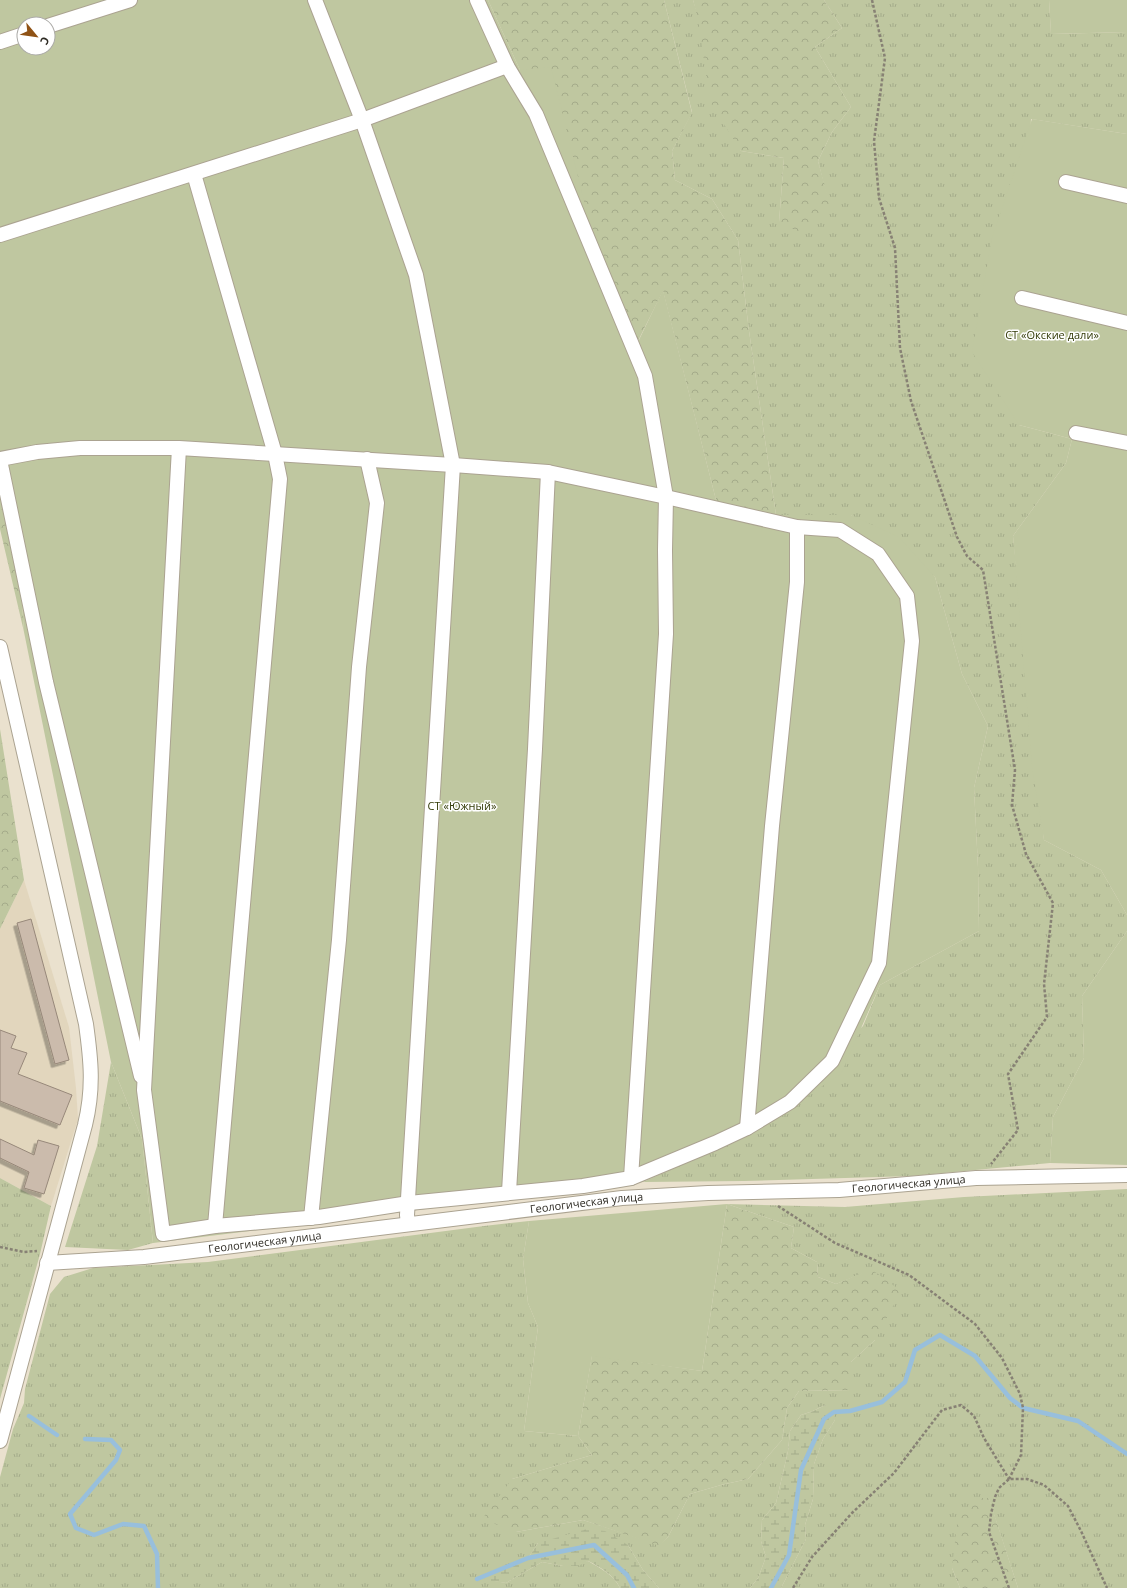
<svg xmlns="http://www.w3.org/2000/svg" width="1127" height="1588" viewBox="0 0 1127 1588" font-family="'Open Sans',sans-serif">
<defs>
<pattern id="grass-tufts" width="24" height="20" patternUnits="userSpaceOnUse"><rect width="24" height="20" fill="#bfc7a0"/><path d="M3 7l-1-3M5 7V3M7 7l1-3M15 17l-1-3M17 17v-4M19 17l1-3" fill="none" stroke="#a4ab8a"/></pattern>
<pattern id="forest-crowns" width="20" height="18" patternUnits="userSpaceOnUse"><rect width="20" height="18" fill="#bfc7a0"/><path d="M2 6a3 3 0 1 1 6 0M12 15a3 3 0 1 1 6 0" fill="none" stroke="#a4ab8a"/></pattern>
<pattern id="wetland-marsh" width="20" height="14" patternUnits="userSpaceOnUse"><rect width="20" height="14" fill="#bfc7a0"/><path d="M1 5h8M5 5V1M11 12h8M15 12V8" fill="none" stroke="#a4ab8a"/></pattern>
<filter id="shadow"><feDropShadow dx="-3.5" dy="3.5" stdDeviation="0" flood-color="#0004"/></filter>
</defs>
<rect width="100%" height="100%" fill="#eae1ce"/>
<path fill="#e2d6bd" d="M 24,880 L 69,1027 L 76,1088 L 78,1119 L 51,1206 L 0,1178 L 0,929 Z"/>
<path fill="url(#grass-tufts)" d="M 664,0 L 693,0 L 741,151 L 784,158 L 779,222 L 830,208 L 818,161 L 832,132 L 851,107 L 815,47 L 842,28 L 824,0 L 1049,0 L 1051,34 L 1127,32 L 1127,134 L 1031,119 L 1019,425 L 1072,439 L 1066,463 L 1013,536 L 1044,840 L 1101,870 L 1127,915 L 1127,931 L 1082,996 L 1084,1058 L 1053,1117 L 1050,1163 L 912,1176 L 744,1181 L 643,1182 L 749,1134 L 863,1026 L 880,985 L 979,931 L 978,867 L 974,788 L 988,726 L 962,674 L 935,577 L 851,515 L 776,515 L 749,331 L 738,240 L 712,199 L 675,180 L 672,151 L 692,112 Z
M 111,1062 L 142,1139 L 153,1243 L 128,1250 L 65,1247 L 97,1146 Z
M 0,1178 L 51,1206 L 40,1254 L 0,1399 Z
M 1127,1189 L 1127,1588 L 1018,1588 L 989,1499 L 952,1568 L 960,1588 L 781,1588 L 806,1539 L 805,1525 L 813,1499 L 814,1464 L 823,1439 L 835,1420 L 825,1405 L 813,1411 L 801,1415 L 790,1431 L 788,1451 L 776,1503 L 762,1520 L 761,1541 L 766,1557 L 758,1578 L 750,1588 L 659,1588 L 643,1570 L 628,1545 L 538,1543 L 528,1558 L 478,1578 L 506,1583 L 542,1562 L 563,1566 L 588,1561 C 600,1568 614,1575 620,1588 L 0,1588 L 0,1477 L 13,1429 L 24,1403 L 25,1389 L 50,1294 L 64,1277 L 93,1268 L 208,1262 L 484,1226 L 529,1221 L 523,1259 L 528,1303 L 538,1327 L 524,1431 L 578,1436 L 592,1455 L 512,1479 L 516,1532 L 583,1520 L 660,1545 L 668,1537 L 690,1494 L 721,1485 L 748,1479 L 782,1440 L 787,1408 L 799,1391 L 851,1390 L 851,1362 L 875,1340 L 871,1270 L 836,1284 L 818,1277 L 817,1262 L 791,1248 L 794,1227 L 727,1204 L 845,1207 L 964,1197 Z"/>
<path fill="url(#forest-crowns)" d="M 488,0 L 664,0 L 692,113 L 672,151 L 675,180 L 712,199 L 738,240 L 749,331 L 776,515 L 717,504 L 663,291 L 637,343 L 520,70 Z
M 693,0 L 824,0 L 842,28 L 815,47 L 851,107 L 832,132 L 818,161 L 831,208 L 799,232 L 779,222 L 784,158 L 741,151 L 710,102 L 698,19 Z
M 0,491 L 20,577 L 24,632 L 0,529 Z
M 0,729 L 24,880 L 0,929 Z
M 727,1204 L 794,1227 L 791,1248 L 817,1262 L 818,1277 L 836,1284 L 871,1269 L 901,1291 L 875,1340 L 851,1362 L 851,1390 L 799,1391 L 787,1408 L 782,1440 L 748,1479 L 721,1485 L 690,1494 L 668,1537 L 660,1546 L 583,1520 L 516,1532 L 482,1519 L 512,1479 L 592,1455 L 578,1436 L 592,1355 L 702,1371 Z
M 980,1498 L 989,1498 L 1018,1588 L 960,1588 L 952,1568 L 958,1515 Z"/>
<path fill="url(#wetland-marsh)" d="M 825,1405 L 834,1412 L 835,1420 L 823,1439 L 814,1464 L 813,1499 L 805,1525 L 806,1539 L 781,1588 L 750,1588 L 758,1578 L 766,1557 L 761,1541 L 762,1520 L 776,1503 L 788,1451 L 790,1431 L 801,1415 L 813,1411 Z
M 587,1529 L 605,1531 L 628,1545 L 643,1570 L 659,1588 L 620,1588 C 614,1575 600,1567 588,1561 L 578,1566 L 563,1566 L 542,1562 L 506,1583 L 477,1579 L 528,1558 L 538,1543 Z"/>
<path fill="#bfc7a0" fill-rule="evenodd" d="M 0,0 L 488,0 L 520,70 L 551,67 L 598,258 L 638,342 L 663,290 L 717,504 L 776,515 L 851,515 L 899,537 L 935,577 L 962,674 L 988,726 L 974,788 L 978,867 L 979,931 L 880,985 L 841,1074 L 749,1134 L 643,1182 L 153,1243 L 142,1139 L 111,1062 L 24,632 L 20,577 L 0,491 ZM 24,24 L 48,24 L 48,48 L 24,48 Z
M 1049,0 L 1127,0 L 1127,32 L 1051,34 Z
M 1032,119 L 1127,134 L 1127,915 L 1101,870 L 1044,840 L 1032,767 L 1013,536 L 1066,463 L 1072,439 L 1019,425 L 972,352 L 992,238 Z
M 1127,931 L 1127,1165 L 1050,1163 L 1053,1117 L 1084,1058 L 1082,996 Z
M 727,1204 L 702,1371 L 592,1356 L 578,1436 L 524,1431 L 538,1327 L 528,1303 L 523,1259 L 529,1221 Z"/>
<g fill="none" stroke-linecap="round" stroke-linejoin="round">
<path stroke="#98bfdc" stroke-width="4.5" d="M 29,1416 L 57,1435
M 85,1439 L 111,1440 L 120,1450 L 116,1460 L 70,1514 L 76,1528 L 94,1535 L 123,1524 L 144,1526 L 157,1554 L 158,1588
M 477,1579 L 528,1558 L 594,1545 L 627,1575 L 634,1588
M 771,1588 L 789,1555 L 801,1470 L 824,1419 L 834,1412 L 850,1411 L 882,1402 L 905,1382 L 915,1350 L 940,1335 L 975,1356 L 1010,1398 L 1023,1408 L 1078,1421 L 1127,1454"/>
</g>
<path fill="#cbbbac" stroke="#97887a" filter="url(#shadow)" d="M 31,919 L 69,1060 L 55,1064 L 17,923 Z
M 0,1030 L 16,1036 L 11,1048 L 27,1053 L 18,1074 L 72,1095 L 60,1125 L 0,1101 Z
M 0,1139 L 34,1155 L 38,1140 L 59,1146 L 44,1194 L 24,1188 L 29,1172 L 0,1158 Z"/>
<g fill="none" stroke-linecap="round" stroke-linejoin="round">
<defs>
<g id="minor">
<path d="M 315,0 L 362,120 L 416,275 L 453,465 L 407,1215 L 408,1224"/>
<path d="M 477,0 L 507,66 L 536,114 L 645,376 L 666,497 L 665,550 L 666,634 L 631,1178"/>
<path d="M 48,26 L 130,0"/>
<path d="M 0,42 L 24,34"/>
<path d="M 194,174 L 275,454 L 280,479 L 215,1226"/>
<path d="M 1066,182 L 1127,196"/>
<path d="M 0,235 L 362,120 L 507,66"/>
<path d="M 1022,298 L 1127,323"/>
<path d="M 1076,433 L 1127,443"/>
<path d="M 0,459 L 37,452 L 80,448 L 179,448 L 453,465 L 548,472 L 666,497 L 797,527 L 840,530 L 878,554 L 907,596 L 912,641 L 879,963 L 832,1061 L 790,1102 L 747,1128 L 715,1143 L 631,1178 L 583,1186 L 409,1203 L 319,1217 L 215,1226 L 163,1234 L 144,1090 L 179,448"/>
<path d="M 0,460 L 46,682 L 141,1076"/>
<path d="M 0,647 L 86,1024 C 91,1060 94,1088 85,1125 L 0,1441"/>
<path d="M 747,1128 L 772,826 L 797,582 L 797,527"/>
<path d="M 509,1192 L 535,749 L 548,472"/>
<path d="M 311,1218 L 339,940 L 359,667 L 377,503 L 367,459"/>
<path id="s1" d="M 47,1263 L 144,1257 L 622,1198 L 708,1193 L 839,1190 L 976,1178 L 1127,1175"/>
</g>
</defs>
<use href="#minor" stroke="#aba391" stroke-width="16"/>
<path stroke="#878174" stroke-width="2.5" stroke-dasharray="3 2" stroke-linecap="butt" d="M 872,0 L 885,58 L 874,141 L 879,198 L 895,248 L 900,348 L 911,401 L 957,537 L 967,556 L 983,570 L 1015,770 L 1012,805 L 1026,854 L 1053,903 L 1044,984 L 1047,1017 L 1008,1074 L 1018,1130 L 991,1164
M 778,1206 L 835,1243 L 909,1275 L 975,1324 L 1002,1358 L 1020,1394 L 1023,1408 L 1021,1455 L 1009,1479
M 0,1247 L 24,1252 L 37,1251
M 793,1588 L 812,1557 L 852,1513 L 894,1473 L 942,1410 L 961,1405 L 974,1416 L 984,1438 L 1009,1479
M 1009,1588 L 989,1532 L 991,1514 L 995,1497 L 999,1488 L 1009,1479 L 1027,1479 L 1044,1485 L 1068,1506 L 1081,1531 L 1107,1588"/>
<use href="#minor" stroke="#fff" stroke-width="14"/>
</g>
<g text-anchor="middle" stroke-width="3" stroke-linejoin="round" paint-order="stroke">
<g font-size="11" fill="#333b08" stroke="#fff">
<text x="1052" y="339">СТ «Окские дали»</text>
<text x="462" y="810">СТ «Южный»</text>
</g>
<g font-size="11" fill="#2e2b24" stroke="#fff">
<text dy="4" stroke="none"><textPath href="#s1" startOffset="866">Геологическая улица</textPath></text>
<text dy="4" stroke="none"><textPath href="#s1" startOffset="543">Геологическая улица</textPath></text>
<text dy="4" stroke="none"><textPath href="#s1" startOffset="219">Геологическая улица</textPath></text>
</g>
</g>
<g transform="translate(36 36) rotate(119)"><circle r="19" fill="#ffffff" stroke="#abaaa7"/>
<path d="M0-3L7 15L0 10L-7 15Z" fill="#8f5215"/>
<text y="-6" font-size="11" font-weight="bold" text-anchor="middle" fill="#2e2b24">С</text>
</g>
</svg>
